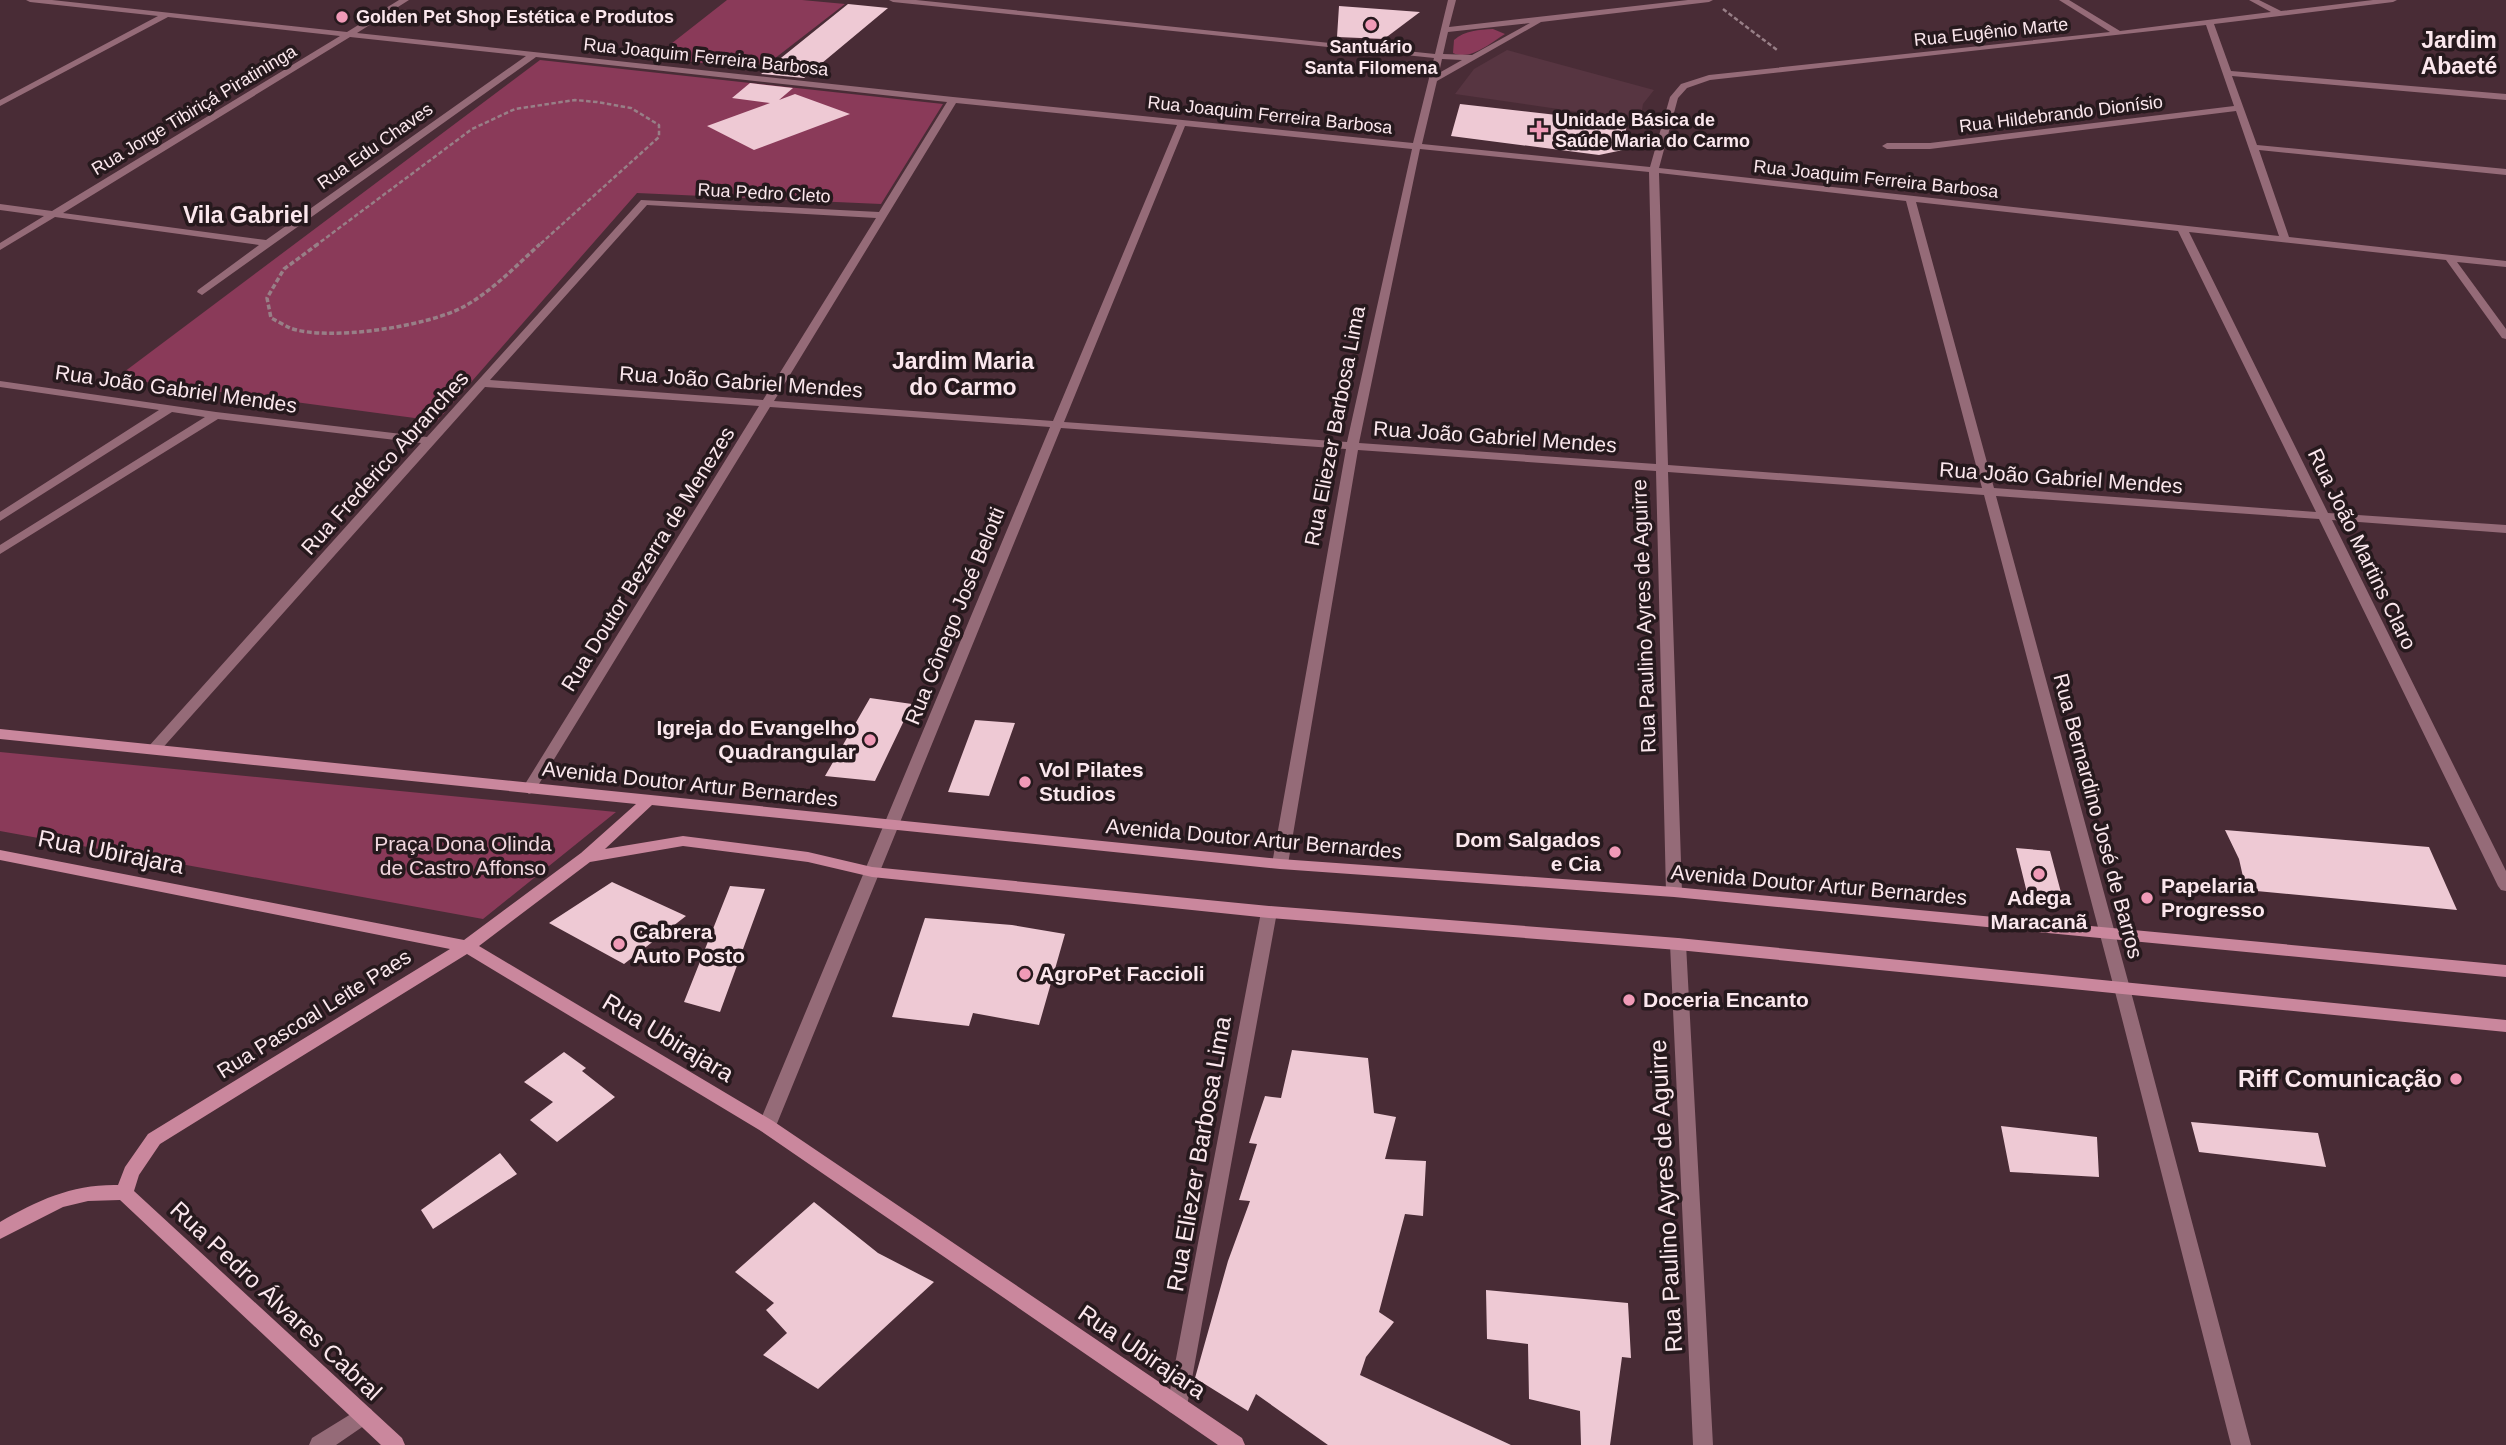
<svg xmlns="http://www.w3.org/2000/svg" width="2506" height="1445" viewBox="0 0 2506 1445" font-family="Helvetica,sans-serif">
<rect width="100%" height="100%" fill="#492c36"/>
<path fill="#573541" d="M 1507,50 L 1654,90 L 1643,104 L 1640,121 L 1455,94 L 1474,69 Z"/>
<path fill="#8a3a59" d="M 727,0 L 802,0 L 845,4 L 761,69 L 653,58 Z
M 1493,29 L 1505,34 C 1490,43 1471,61 1453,53 L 1454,40 C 1465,30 1479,30 1493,29 Z
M 540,60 L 943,104 L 881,204 L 637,193 L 437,421 L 116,378 Z
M 0,752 L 616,812 L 483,919 L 0,831 Z"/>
<path fill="#eec9d4" d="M 848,4 L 888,8 L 804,78 L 761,74 Z
M 1339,6 L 1420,12 L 1384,39 L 1337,37 Z
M 750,83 L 793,88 L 779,100 L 795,94 L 850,114 L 754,150 L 707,126 L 770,103 L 732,98 Z
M 1460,104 L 1627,123 L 1623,150 L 1599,155 L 1451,136 Z
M 870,698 L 912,704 L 875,781 L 825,776 Z
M 975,720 L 1015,723 L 989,796 L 948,792 Z
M 2225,830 L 2429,847 L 2457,910 L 2246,890 L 2239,859 Z
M 2016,848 L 2050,851 L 2063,900 L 2028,897 Z
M 612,882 L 686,916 L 624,964 L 549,923 Z
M 730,886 L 765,889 L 720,1012 L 684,1002 Z
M 925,918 L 1012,925 L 1065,934 L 1039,1025 L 973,1013 L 969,1026 L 892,1017 Z
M 1292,1050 L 1368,1058 L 1374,1113 L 1396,1117 L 1385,1159 L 1426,1161 L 1423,1216 L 1405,1214 L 1379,1312 L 1394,1322 L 1366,1357 L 1360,1375 L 1511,1445 L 1328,1445 L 1256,1394 L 1248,1411 L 1195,1378 L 1228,1261 L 1250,1201 L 1239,1200 L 1257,1144 L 1249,1143 L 1265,1096 L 1281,1098 Z
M 564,1052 L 586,1068 L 582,1071 L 615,1097 L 557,1142 L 530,1120 L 553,1102 L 524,1082 Z
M 2191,1122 L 2318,1133 L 2326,1167 L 2199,1152 Z
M 2001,1126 L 2097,1137 L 2099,1177 L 2010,1172 Z
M 500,1153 L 517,1174 L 433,1229 L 421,1210 Z
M 814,1202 L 878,1253 L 934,1282 L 818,1389 L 763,1355 L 787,1333 L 766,1310 L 774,1303 L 735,1272 Z
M 1486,1290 L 1628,1303 L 1631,1358 L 1622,1357 L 1610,1445 L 1581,1445 L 1580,1411 L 1529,1399 L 1528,1344 L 1487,1339 Z"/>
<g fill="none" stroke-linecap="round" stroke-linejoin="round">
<path stroke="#987f87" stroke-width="2.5" stroke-dasharray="4.5 2.5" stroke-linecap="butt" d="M 1723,9 L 1777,50
M 315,246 L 472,129 L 515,109 L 575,100 L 597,102 L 631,108 L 659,125 L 659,137 L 538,246"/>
<path stroke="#987f87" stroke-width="3.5" stroke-dasharray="5 2.5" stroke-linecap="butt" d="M 318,244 L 284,269 L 267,298 L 271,318 C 277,321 284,325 290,328 C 328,342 430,326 465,306 C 493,290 516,266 540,244"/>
<path fill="#956b78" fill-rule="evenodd" d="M 26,0 L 52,0 L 347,32 L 399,0 L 409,0 L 357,33 L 953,97 L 1413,143 L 1434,58 L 893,2 L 889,0 L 916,0 L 1435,54 L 1448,0 L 1456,0 L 1449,27 L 1688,0 L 1713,0 L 1709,2 L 1541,22 L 1437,81 L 1422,144 L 1650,167 L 1670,97 L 1681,84 L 1709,75 L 2110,32 L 2059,0 L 2069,0 L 2120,31 L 2271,12 L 2249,0 L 2259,0 L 2281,11 L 2373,0 L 2397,0 L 2393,2 L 2214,24 L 2231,71 L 2506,94 L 2506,100 L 2232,76 L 2257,145 L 2506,169 L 2506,175 L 2259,150 L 2289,237 L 2506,261 L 2506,267 L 2457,262 L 2506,329 L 2506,339 L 2502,338 L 2446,260 L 2189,232 L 2328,513 L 2506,525 L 2506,533 L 2332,520 L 2506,871 L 2506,891 L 2501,890 L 2498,886 L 2319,519 L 1996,496 L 2134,1003 L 2251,1445 L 2231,1445 L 2118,1003 L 1984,495 L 1668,472 L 1682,892 L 1679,896 L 1669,896 L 1666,892 L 1656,471 L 1358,450 L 1288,864 L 1285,868 L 1275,868 L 1272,864 L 1346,449 L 1061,428 L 776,1126 L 773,1131 L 767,1133 L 761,1131 L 758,1126 L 1050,427 L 770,407 L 534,792 L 529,794 L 522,789 L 759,406 L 485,387 L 159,752 L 149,752 L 147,749 L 149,746 L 421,443 L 218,419 L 0,554 L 0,545 L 205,417 L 172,412 L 0,521 L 0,512 L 159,410 L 0,387 L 0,381 L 216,412 L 427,437 L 641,200 L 879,212 L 947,102 L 536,57 L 202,295 L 197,292 L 198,290 L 259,245 L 55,217 L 0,250 L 0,243 L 44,216 L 0,210 L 0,204 L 52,211 L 340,36 L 168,17 L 0,106 L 0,100 L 158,16 L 30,2 ZM 1530,23 L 1472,55 L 1443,54 L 1448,32 ZM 2206,25 L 2234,106 L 1930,143 L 1887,143 L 1882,146 L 1887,149 L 1930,149 L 2236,111 L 2279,236 L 1659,168 L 1678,98 L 1687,88 L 1710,80 ZM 350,37 L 526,56 L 266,240 L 63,213 ZM 1442,59 L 1462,60 L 1439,73 ZM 956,103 L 1177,125 L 1053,421 L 774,401 ZM 1185,126 L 1412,149 L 1347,442 L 1064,422 ZM 1420,149 L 1649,172 L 1656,464 L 1359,443 ZM 1659,173 L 1906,201 L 1982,488 L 1668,465 ZM 1916,202 L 2178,231 L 2316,512 L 1994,488 ZM 647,205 L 876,218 L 763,400 L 490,380 Z
M 1269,906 L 1275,908 L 1277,912 L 1187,1406 L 1184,1412 L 1177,1415 L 1170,1412 L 1167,1406 L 1261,912 L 1263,908 Z
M 1678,938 L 1684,940 L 1686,944 L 1713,1445 L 1693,1445 L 1670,944 L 1672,940 Z
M 364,1406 L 371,1409 L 374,1415 L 371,1421 L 336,1445 L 309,1445 L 312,1438 Z"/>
<path fill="#ca879d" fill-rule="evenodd" d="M 0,729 L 1280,859 L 1674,887 L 2506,965 L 2506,977 L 1674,897 L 1280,869 L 652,805 L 605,849 L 683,836 L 808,852 L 872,867 L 1269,906 L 1678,938 L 2506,1020 L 2506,1032 L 1678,950 L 1269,918 L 872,877 L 808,862 L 683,846 L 590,862 L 479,946 L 773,1121 L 1242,1438 L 1245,1445 L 1218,1445 L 761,1131 L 467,954 L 160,1144 L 139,1175 L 134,1191 L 402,1438 L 405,1445 L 381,1445 L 120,1200 L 88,1201 L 63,1207 L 0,1239 L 0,1222 C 38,1200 73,1184 118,1185 L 125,1167 L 148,1134 L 450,949 L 0,860 L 0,850 L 464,940 L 581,853 L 636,804 L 0,739 Z"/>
</g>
<g fill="#f09ab7" stroke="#26191d" stroke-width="2.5">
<circle cx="342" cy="17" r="7"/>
<circle cx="1371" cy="25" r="7"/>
<path d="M1535.5 119.5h7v7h7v7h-7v7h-7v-7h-7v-7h7z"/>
<circle cx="870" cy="740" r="7"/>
<circle cx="1025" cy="782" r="7"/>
<circle cx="1615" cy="852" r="7"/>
<circle cx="2039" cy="874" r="7"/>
<circle cx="2147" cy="898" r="7"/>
<circle cx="619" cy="944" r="7"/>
<circle cx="1025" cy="974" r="7"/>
<circle cx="1629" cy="1000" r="7"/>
<circle cx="2456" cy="1079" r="7"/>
</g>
<g text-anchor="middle" stroke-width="7" stroke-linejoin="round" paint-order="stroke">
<g font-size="18" font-weight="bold" fill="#fbe7ed" stroke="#26191d" text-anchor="start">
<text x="356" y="23">Golden Pet Shop Estética e Produtos</text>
<text x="1371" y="53" text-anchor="middle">Santuário<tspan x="1371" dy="21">Santa Filomena</tspan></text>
<text x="1555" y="126">Unidade Básica de<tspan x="1555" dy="21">Saúde Maria do Carmo</tspan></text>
</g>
<g font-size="18" fill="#fbe7ed" stroke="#26191d">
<text transform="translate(1991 32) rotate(-6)" y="6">Rua Eugênio Marte</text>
<text transform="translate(706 57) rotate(6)" y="6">Rua Joaquim Ferreira Barbosa</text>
<text transform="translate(194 110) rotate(-31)" y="6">Rua Jorge Tibiriçá Piratininga</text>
<text transform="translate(2061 114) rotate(-7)" y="6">Rua Hildebrando Dionísio</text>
<text transform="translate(1270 115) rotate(6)" y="6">Rua Joaquim Ferreira Barbosa</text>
<text transform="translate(375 146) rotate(-35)" y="6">Rua Edu Chaves</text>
<text transform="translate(1876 179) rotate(6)" y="6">Rua Joaquim Ferreira Barbosa</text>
<text transform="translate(764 193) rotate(3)" y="6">Rua Pedro Cleto</text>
</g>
<g font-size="21" fill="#fbe7ed" stroke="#26191d">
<text transform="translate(741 382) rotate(4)" y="7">Rua João Gabriel Mendes</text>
<text transform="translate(176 389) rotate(8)" y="7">Rua João Gabriel Mendes</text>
<text transform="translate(1335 426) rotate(-79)" y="7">Rua Eliezer Barbosa Lima</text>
<text transform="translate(1495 437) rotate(4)" y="7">Rua João Gabriel Mendes</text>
<text transform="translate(385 463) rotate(-48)" y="7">Rua Frederico Abranches</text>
<text transform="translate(2061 478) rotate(4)" y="7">Rua João Gabriel Mendes</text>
<text transform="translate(2362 549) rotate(64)" y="7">Rua João Martins Claro</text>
<text transform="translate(648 559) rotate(-58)" y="7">Rua Doutor Bezerra de Menezes</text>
<text transform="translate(955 616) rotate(-68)" y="7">Rua Cônego José Belotti</text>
<text transform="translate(1644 616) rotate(-92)" y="7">Rua Paulino Ayres de Aguirre</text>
<text transform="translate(690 784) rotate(6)" y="7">Avenida Doutor Artur Bernardes</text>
<text transform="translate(2098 816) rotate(75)" y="7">Rua Bernardino José de Barros</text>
<text transform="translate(1254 839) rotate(5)" y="7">Avenida Doutor Artur Bernardes</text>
<text transform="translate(1819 885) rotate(5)" y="7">Avenida Doutor Artur Bernardes</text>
<text transform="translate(314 1014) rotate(-32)" y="7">Rua Pascoal Leite Paes</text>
</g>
<g font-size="21" font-weight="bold" fill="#fbe7ed" stroke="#26191d" text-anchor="start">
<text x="856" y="735" text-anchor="end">Igreja do Evangelho<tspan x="856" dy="24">Quadrangular</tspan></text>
<text x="1039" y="777">Vol Pilates<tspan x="1039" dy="24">Studios</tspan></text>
<text x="1601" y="847" text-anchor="end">Dom Salgados<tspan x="1601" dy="24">e Cia</tspan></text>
<text x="2161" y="893">Papelaria<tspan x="2161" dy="24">Progresso</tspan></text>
<text x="2039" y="905" text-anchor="middle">Adega<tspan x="2039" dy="24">Maracanã</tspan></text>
<text x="633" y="939">Cabrera<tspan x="633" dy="24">Auto Posto</tspan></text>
<text x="1039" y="981">AgroPet Faccioli</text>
<text x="1643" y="1007">Doceria Encanto</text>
</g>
<g font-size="21" fill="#f1d6de" stroke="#26191d">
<text x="463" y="851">Praça Dona Olinda<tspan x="463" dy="24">de Castro Affonso</tspan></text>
</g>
<g font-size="23" font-weight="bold" fill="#fbe7ed" stroke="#26191d">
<text x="2459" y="48">Jardim<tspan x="2459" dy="26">Abaeté</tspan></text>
<text x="246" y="223">Vila Gabriel</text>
<text x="963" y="369">Jardim Maria<tspan x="963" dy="26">do Carmo</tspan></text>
</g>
<g font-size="24" fill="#fbe7ed" stroke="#26191d">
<text transform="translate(111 852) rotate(11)" y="8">Rua Ubirajara</text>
<text transform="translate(668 1038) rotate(31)" y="8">Rua Ubirajara</text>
<text transform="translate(1199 1154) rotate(-80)" y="8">Rua Eliezer Barbosa Lima</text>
<text transform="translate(1666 1196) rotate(-93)" y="8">Rua Paulino Ayres de Aguirre</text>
<text transform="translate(276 1301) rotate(43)" y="8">Rua Pedro Álvares Cabral</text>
<text transform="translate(1142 1352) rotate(34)" y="8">Rua Ubirajara</text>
</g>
<g font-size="24" font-weight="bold" fill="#fbe7ed" stroke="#26191d" text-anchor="end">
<text x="2442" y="1087">Riff Comunicação</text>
</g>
</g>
</svg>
